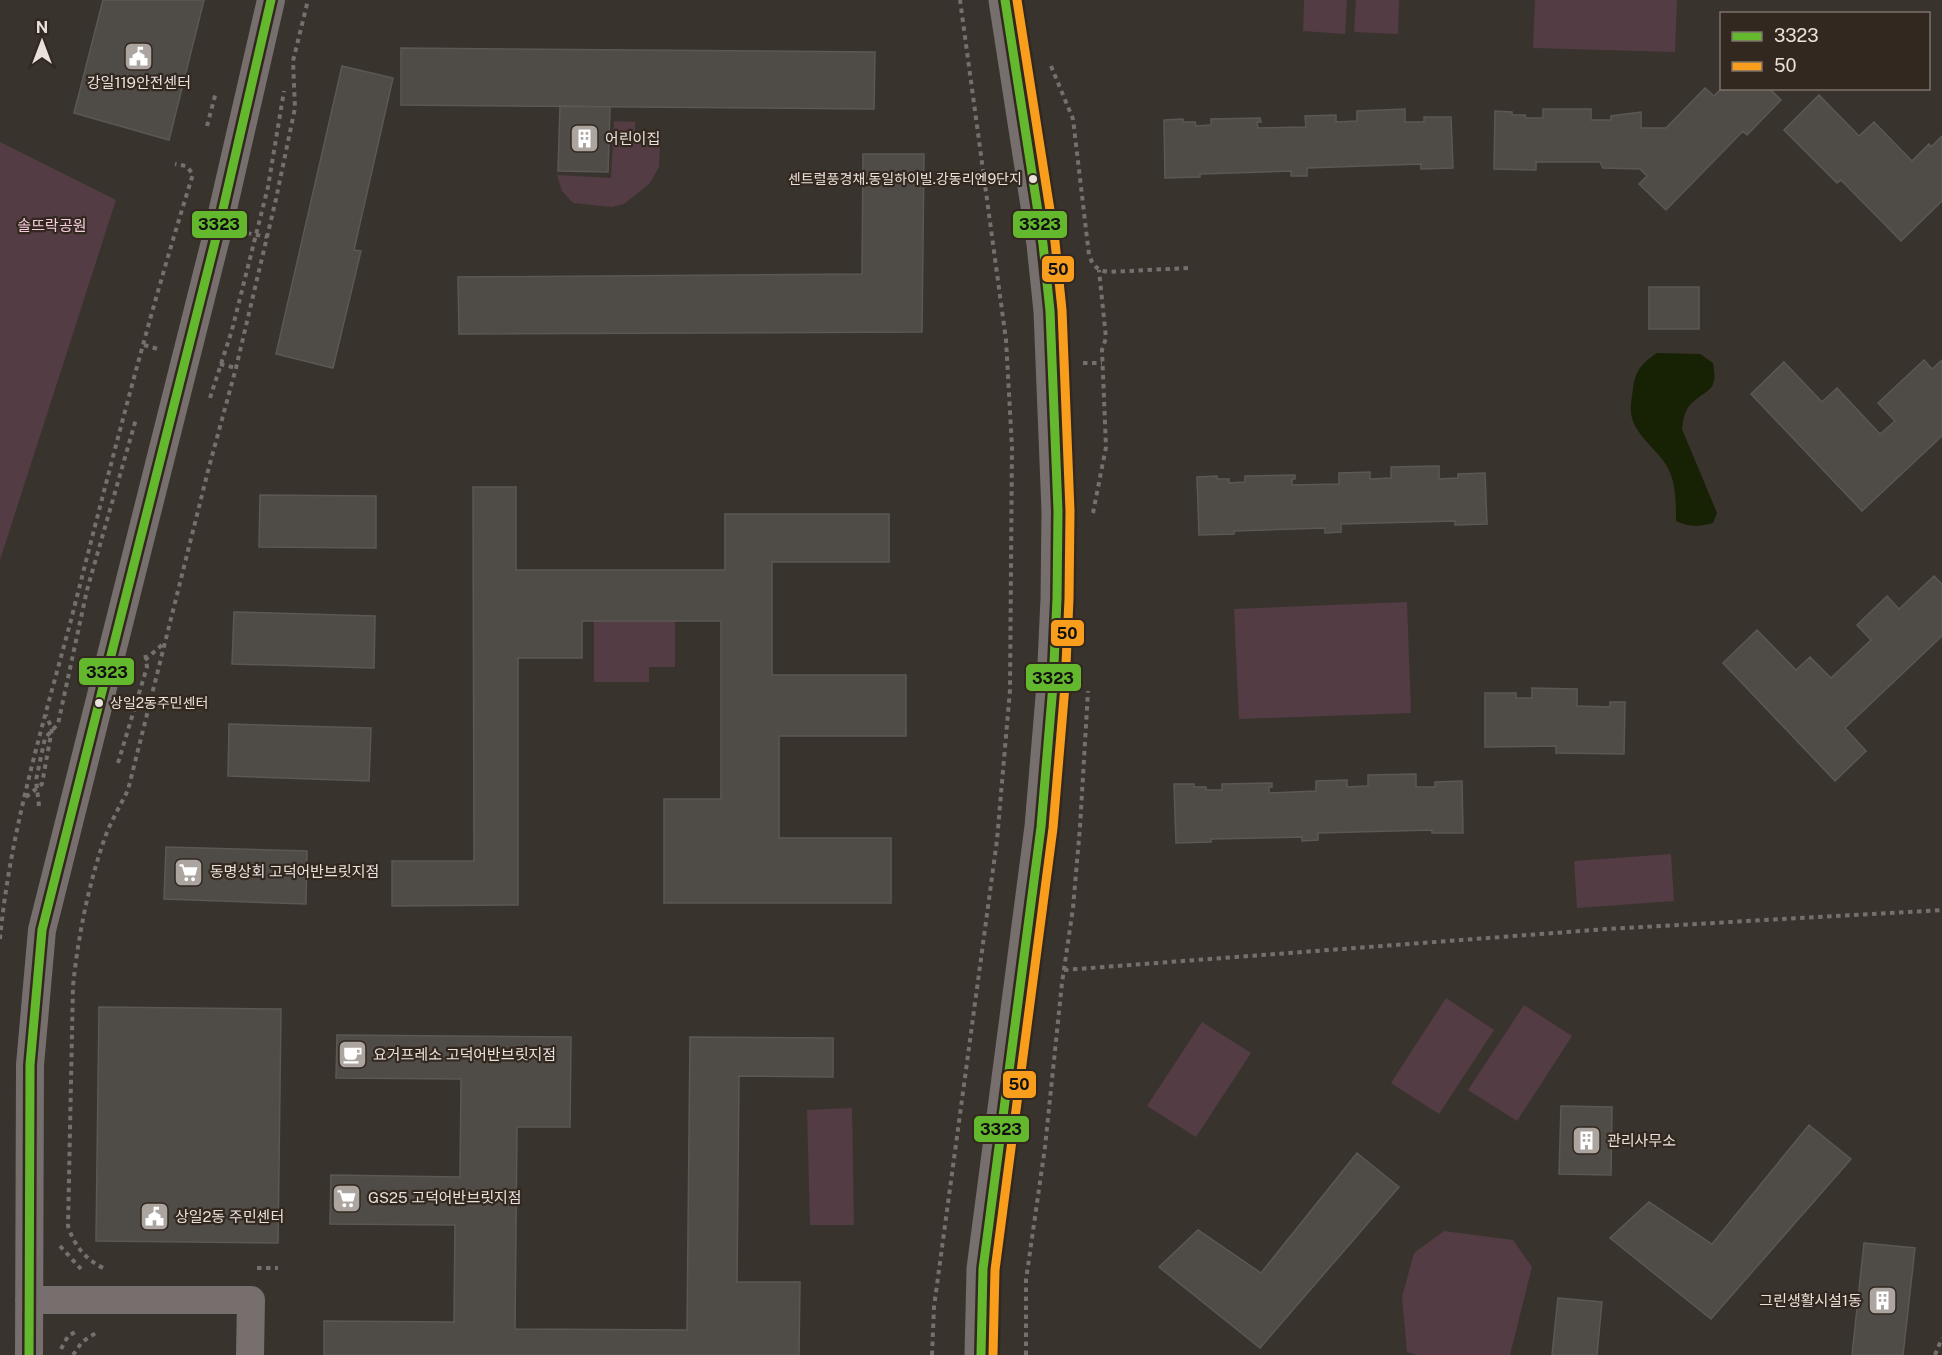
<svg xmlns="http://www.w3.org/2000/svg" width="1942" height="1355" viewBox="0 0 1942 1355" font-family="'Public Sans','Noto Sans KR',sans-serif">
<rect width="100%" height="100%" fill="#39332e"/>
<path fill="#533c44" d="M 1304,0 L 1347,0 L 1345,34 L 1303,31 Z
M 1356,0 L 1399,0 L 1398,34 L 1354,32 Z
M 1535,0 L 1677,0 L 1675,52 L 1533,48 Z
M 614,121 L 635,122 L 635,143 L 660,145 L 659,167 L 650,183 L 624,204 L 612,207 L 573,203 L 562,191 L 557,175 L 611,178 Z
M 0,142 L 116,200 L 0,560 Z
M 1407,602 L 1411,713 L 1239,719 L 1234,609 Z
M 594,621 L 675,621 L 675,667 L 649,667 L 649,682 L 594,682 Z
M 1671,854 L 1674,901 L 1577,908 L 1574,861 Z
M 1446,998 L 1494,1030 L 1439,1114 L 1391,1083 Z
M 1524,1005 L 1572,1036 L 1517,1121 L 1468,1090 Z
M 1202,1022 L 1251,1053 L 1196,1137 L 1147,1106 Z
M 852,1108 L 854,1225 L 810,1225 L 807,1110 Z
M 1444,1231 L 1513,1240 L 1532,1267 L 1510,1355 L 1417,1355 L 1407,1352 L 1402,1297 L 1414,1253 Z"/>
<path fill="#172104" d="M 1657,353 L 1700,354 L 1713,363 C 1719,394 1705,388 1689,406 C 1684,413 1683,421 1682,429 L 1717,513 L 1713,523 C 1699,527 1689,527 1676,521 C 1676,506 1676,489 1671,475 C 1663,451 1634,438 1631,413 C 1630,406 1632,397 1633,389 C 1635,371 1642,363 1657,353 Z"/>
<path fill="#4f4b46" stroke="#5b5853" stroke-width="1.5" d="M 103,0 L 204,0 L 169,140 L 74,113 Z
M 401,48 L 875,52 L 874,109 L 401,105 Z
M 342,66 L 393,78 L 354,250 L 361,251 L 333,368 L 276,354 Z
M 1705,88 L 1714,96 L 1722,88 L 1769,88 L 1781,100 L 1747,135 L 1743,131 L 1666,210 L 1639,184 L 1647,176 L 1640,169 L 1603,168 L 1600,162 L 1536,162 L 1536,170 L 1494,169 L 1495,111 L 1512,112 L 1512,115 L 1525,115 L 1526,118 L 1543,118 L 1543,109 L 1591,109 L 1591,120 L 1611,120 L 1611,116 L 1641,112 L 1641,128 L 1666,128 Z
M 1819,95 L 1859,136 L 1874,122 L 1912,161 L 1929,144 L 1931,147 L 1942,136 L 1942,201 L 1901,241 L 1841,180 L 1837,183 L 1784,130 Z
M 560,106 L 610,107 L 608,172 L 558,171 Z
M 1405,109 L 1405,122 L 1424,122 L 1424,117 L 1451,117 L 1453,168 L 1421,169 L 1421,164 L 1307,168 L 1307,176 L 1291,176 L 1291,171 L 1200,174 L 1200,177 L 1165,178 L 1164,120 L 1183,119 L 1183,122 L 1195,122 L 1196,126 L 1211,125 L 1211,119 L 1260,118 L 1261,122 L 1257,122 L 1258,128 L 1306,127 L 1305,116 L 1336,115 L 1336,122 L 1357,121 L 1357,111 Z
M 863,154 L 924,154 L 922,332 L 459,334 L 458,277 L 862,274 Z
M 1649,287 L 1699,287 L 1699,329 L 1649,329 Z
M 1924,360 L 1932,369 L 1942,360 L 1942,436 L 1862,511 L 1751,394 L 1784,362 L 1822,402 L 1837,388 L 1880,434 L 1895,421 L 1878,403 Z
M 1439,466 L 1439,479 L 1458,478 L 1458,474 L 1485,473 L 1487,524 L 1455,525 L 1455,521 L 1341,524 L 1341,532 L 1325,533 L 1325,528 L 1234,531 L 1234,534 L 1199,535 L 1197,477 L 1217,476 L 1217,479 L 1229,479 L 1229,483 L 1245,482 L 1245,476 L 1295,475 L 1295,479 L 1292,479 L 1292,485 L 1339,484 L 1339,473 L 1370,472 L 1370,479 L 1391,478 L 1391,467 Z
M 473,487 L 516,487 L 516,570 L 725,570 L 725,514 L 889,514 L 889,562 L 772,562 L 772,675 L 906,675 L 906,736 L 779,736 L 779,838 L 891,838 L 891,903 L 664,903 L 664,799 L 721,799 L 721,621 L 582,621 L 582,658 L 518,658 L 518,905 L 392,906 L 392,861 L 474,861 Z
M 260,495 L 376,496 L 376,548 L 259,547 Z
M 1934,576 L 1942,584 L 1942,636 L 1845,728 L 1866,751 L 1835,781 L 1723,663 L 1757,630 L 1796,670 L 1810,657 L 1831,678 L 1871,640 L 1857,625 L 1887,596 L 1899,609 Z
M 234,612 L 375,616 L 374,668 L 232,664 Z
M 1532,688 L 1577,689 L 1577,706 L 1610,707 L 1610,702 L 1625,702 L 1624,754 L 1556,753 L 1556,746 L 1485,747 L 1485,693 L 1516,693 L 1516,698 L 1532,698 Z
M 229,724 L 371,728 L 369,781 L 228,776 Z
M 1416,774 L 1416,787 L 1435,787 L 1435,782 L 1462,781 L 1463,833 L 1432,833 L 1432,830 L 1318,833 L 1318,840 L 1302,841 L 1302,837 L 1211,839 L 1211,842 L 1176,843 L 1174,784 L 1194,784 L 1194,787 L 1206,787 L 1206,790 L 1222,790 L 1222,784 L 1272,783 L 1272,787 L 1269,787 L 1269,793 L 1316,791 L 1316,781 L 1347,780 L 1347,787 L 1368,786 L 1368,775 Z
M 166,847 L 307,851 L 306,904 L 164,899 Z
M 99,1007 L 281,1009 L 278,1243 L 96,1241 Z
M 337,1035 L 571,1037 L 570,1127 L 517,1127 L 515,1329 L 687,1330 L 690,1037 L 833,1038 L 833,1077 L 739,1076 L 737,1282 L 800,1282 L 799,1355 L 324,1355 L 324,1321 L 454,1322 L 455,1225 L 330,1224 L 331,1175 L 460,1177 L 461,1079 L 336,1078 Z
M 1561,1106 L 1612,1107 L 1611,1175 L 1559,1174 Z
M 1809,1125 L 1851,1159 L 1711,1319 L 1610,1238 L 1649,1202 L 1712,1244 Z
M 1357,1153 L 1399,1187 L 1260,1348 L 1159,1267 L 1198,1230 L 1261,1273 Z
M 1864,1243 L 1915,1248 L 1903,1355 L 1852,1355 Z
M 1558,1298 L 1602,1302 L 1597,1355 L 1552,1355 Z"/>
<g fill="none" stroke-linecap="round" stroke-linejoin="round">
<path stroke="#75706e" stroke-width="4" stroke-dasharray="4.5 4.5" stroke-linecap="butt" d="M 1051,66 L 1073,119 L 1089,255 C 1093,266 1097,270 1108,272 L 1188,268
M 207,126 L 216,92
M 247,233 L 267,237
M 144,345 L 158,349
M 1083,363 L 1102,363
M 220,364 L 236,368
M 210,398 L 232,330 L 268,187 L 284,91
M 1093,513 L 1106,447 L 1102,350 L 1106,338 L 1099,270
M 145,660 L 164,643
M 118,763 L 147,667 L 145,652
M 26,797 L 42,784 L 52,729 L 46,715
M 39,806 L 36,780 L 45,738 L 58,724 L 87,590 L 136,419
M 0,939 C 10,831 43,725 71,620 C 109,471 147,321 193,174 L 186,166 L 175,164
M 1064,970 L 1607,929 L 1942,910
M 60,1246 L 81,1269
M 103,1268 C 85,1259 74,1245 68,1226 L 73,986 C 78,937 88,887 104,840 C 110,823 120,806 128,790 L 209,467 L 236,368 L 276,199 L 295,108 L 293,61 L 308,0
M 257,1268 L 278,1268
M 61,1349 L 68,1336 L 75,1332
M 73,1355 L 82,1342 L 97,1332
M 932,1355 L 934,1307 L 997,840 L 1010,690 L 1012,447 L 1006,340 L 960,0
M 1026,1355 L 1026,1280 L 1045,1147 L 1062,983 L 1073,908 L 1080,827 L 1088,691
M 1935,1355 L 1942,1338"/>
<path stroke="#766f6d" stroke-width="28" d="M 29,1300 L 251,1300 L 250,1355
M 29,1355 L 30,1065 L 42,930 L 220,222 L 271,0"/>
<path stroke="#766f6d" stroke-width="33" d="M 981,1355 L 983,1269 L 1041,827 L 1053,685 L 1057,599 L 1058,511 L 1050,311 L 1043,244 L 1005,0"/>
<defs>
<path id="bus-1" d="M 29,1355 L 30,1065 L 42,930 L 220,222 L 271,0
M 981,1355 L 983,1269 L 1041,827 L 1053,685 L 1057,599 L 1058,511 L 1050,311 L 1043,244 L 1005,0"/>
<path id="bus-2" d="M 993,1355 L 995,1270 L 1053,828 L 1065,686 L 1069,599 L 1070,511 L 1062,310 L 1055,242 L 1017,0"/>
</defs>
<use href="#bus-1" stroke="#33281f" stroke-width="14"/>
<use href="#bus-2" stroke="#33281f" stroke-width="14"/>
<use href="#bus-1" stroke="#64b82e" stroke-width="9"/>
<use href="#bus-2" stroke="#f99d1c" stroke-width="9"/>
</g>
<defs>
<symbol id="civic-square" viewBox="-11 -11 22 22"><rect x="-9" y="-9" width="18" height="18" rx="4" fill="#aba49f" stroke="#33281f"/><path d="M-.6-6.5H3V-4.5H.6V-3L4-1V1h2V6H-6V1h2V-1L-.6-3ZM-1.2 2.5V6h2.4V2.5Z" fill="#fff"/></symbol>
<symbol id="building-square" viewBox="-11 -11 22 22"><rect x="-9" y="-9" width="18" height="18" rx="4" fill="#aba49f" stroke="#33281f"/><path d="M-4-6H4V6H1V3H-1V6H-4ZM-2.5-4.3h1.7v1.8h-1.7ZM.8-4.3h1.7v1.8H.8ZM-2.5-1h1.7V.8h-1.7ZM.8-1h1.7V.8H.8Z" fill="#fff"/></symbol>
<symbol id="supermarket-square" viewBox="-11 -11 22 22"><rect x="-9" y="-9" width="18" height="18" rx="4" fill="#aba49f" stroke="#33281f"/><path d="M-6-5.5h2.5l.6 2H6L4.5 2H-2.5L-4.4-4H-6ZM-1.5 3.2a1.3 1.3 0 1 0 .1 0ZM3 3.2a1.3 1.3 0 1 0 .1 0Z" fill="#fff"/></symbol>
<symbol id="cafe-square" viewBox="-11 -11 22 22"><rect x="-9" y="-9" width="18" height="18" rx="4" fill="#aba49f" stroke="#33281f"/><path d="M-5.5-4.5H6V0H3Q3 3.5 0 3.5H-2.5Q-5.5 3.5-5.5 0ZM3-3.2v2h1.7v-2ZM-6 4.5H4V6H-6Z" fill="#fff"/></symbol>
</defs>
<g fill-rule="evenodd">
<use href="#civic-square" x="122" y="40" width="33" height="33"/>
<use href="#building-square" x="568" y="122" width="33" height="33"/>
<use href="#supermarket-square" x="172" y="856" width="33" height="33"/>
<use href="#cafe-square" x="336" y="1038" width="33" height="33"/>
<use href="#building-square" x="1570" y="1124" width="33" height="33"/>
<use href="#supermarket-square" x="330" y="1182" width="33" height="33"/>
<use href="#civic-square" x="138" y="1200" width="33" height="33"/>
<use href="#building-square" x="1866" y="1284" width="33" height="33"/>
</g>
<g fill="#e9e1dc" stroke="#33281f" stroke-width="2">
<circle cx="1033" cy="179" r="5"/>
<circle cx="99" cy="703" r="5"/>
</g>
<g text-anchor="middle" stroke-width="4.5" stroke-linejoin="round" paint-order="stroke">
<g font-size="14" fill="#e9e1dc" stroke="#33281f" text-anchor="end">
<text x="1022" y="184">센트럴풍경채.동일하이빌.강동리엔9단지</text>
<text x="110" y="708" text-anchor="start">상일2동주민센터</text>
</g>
<g font-size="15" fill="#e9e1dc" stroke="#33281f" text-anchor="start">
<text x="139" y="88" text-anchor="middle">강일119안전센터</text>
<text x="605" y="144">어린이집</text>
<text x="210" y="877">동명상회 고덕어반브릿지점</text>
<text x="373" y="1060">요거프레소 고덕어반브릿지점</text>
<text x="1607" y="1146">관리사무소</text>
<text x="368" y="1203">GS25 고덕어반브릿지점</text>
<text x="175" y="1222">상일2동 주민센터</text>
<text x="1862" y="1306" text-anchor="end">그린생활시설1동</text>
</g>
<g font-size="15" fill="#f6cbdb" stroke="#33281f">
<text x="52" y="231">솔뜨락공원</text>
</g>
</g>
<g stroke="#33281f" stroke-width="2">
<rect x="1012" y="210" width="56" height="29" rx="6" fill="#64b82e"/>
<rect x="191" y="210" width="57" height="29" rx="6" fill="#64b82e"/>
<rect x="1041" y="255" width="34" height="28" rx="6" fill="#f99d1c"/>
<rect x="1050" y="619" width="35" height="28" rx="6" fill="#f99d1c"/>
<rect x="78" y="657" width="57" height="29" rx="6" fill="#64b82e"/>
<rect x="1025" y="663" width="57" height="29" rx="6" fill="#64b82e"/>
<rect x="1002" y="1070" width="35" height="29" rx="6" fill="#f99d1c"/>
<rect x="973" y="1115" width="57" height="28" rx="6" fill="#64b82e"/>
</g>
<g font-size="16" text-anchor="middle" font-weight="bold" fill="#111">
<text x="1040" y="230">3323</text>
<text x="219" y="230">3323</text>
<text x="1058" y="275">50</text>
<text x="1067" y="639">50</text>
<text x="107" y="678">3323</text>
<text x="1053" y="684">3323</text>
<text x="1019" y="1090">50</text>
<text x="1001" y="1135">3323</text>
</g>
<rect x="1720" y="12" width="210" height="78" fill="#33281f" stroke="#7c726b" stroke-width="1.5"/>
<rect x="1732" y="32" width="30" height="9" fill="#64b82e" stroke="#7c726b" stroke-width="1.5"/>
<text x="1774" y="42" font-size="18" fill="#e9e1dc">3323</text>
<rect x="1732" y="62" width="30" height="9" fill="#f99d1c" stroke="#7c726b" stroke-width="1.5"/>
<text x="1774" y="72" font-size="18" fill="#e9e1dc">50</text>
<g transform="translate(42 42)" stroke="#33281f" stroke-width="4.5" paint-order="stroke">
<path d="M0-4.5L10 22L0 15L-10 22Z" fill="#e9e1dc"/>
<text y="-9" font-size="16" font-weight="bold" text-anchor="middle" fill="#e9e1dc">N</text>
</g>
</svg>
